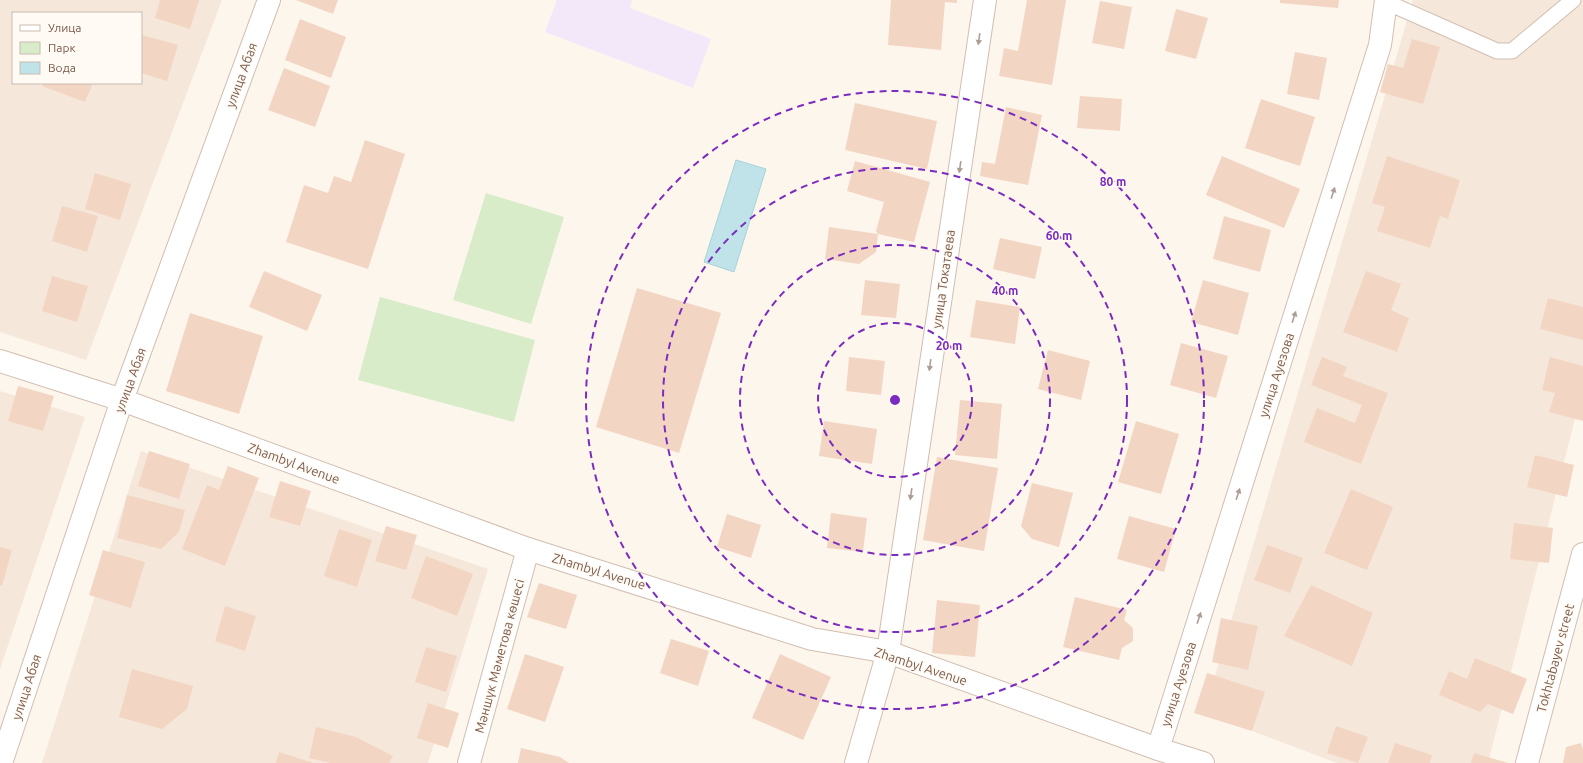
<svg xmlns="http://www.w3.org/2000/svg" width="1583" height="763" viewBox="0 0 1583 763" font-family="Ubuntu,sans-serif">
<rect width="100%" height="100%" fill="#fdf6ec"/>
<path fill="#f5e8da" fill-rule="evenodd" d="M 0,0 L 222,0 L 86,360 L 0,332 ZM 13,13 L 141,13 L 141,83 L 13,83 Z
M 1413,0 L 1583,0 L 1583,387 L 1488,763 L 1337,763 L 1204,713 Z
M 0,391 L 85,417 L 0,669 Z
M 141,451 L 488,569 L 428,763 L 42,763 Z"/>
<path fill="#f3e8fa" d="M 557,0 L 632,0 L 630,8 L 711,39 L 693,88 L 545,32 Z"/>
<path fill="#d8ecc9" d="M 486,193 L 564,217 L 531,324 L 453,300 Z
M 380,297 L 535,340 L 514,422 L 358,380 Z"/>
<path fill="#bfe3e8" stroke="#a5d3da" d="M 736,160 L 766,169 L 734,272 L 704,262 Z"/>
<path fill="#f3d5c3" d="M 160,0 L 199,0 L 190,29 L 155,18 Z
M 296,0 L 338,0 L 333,14 Z
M 891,0 L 957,0 L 957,3 L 945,2 L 941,50 L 888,45 Z
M 1027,0 L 1066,0 L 1052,85 L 999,76 L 1004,48 L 1018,51 Z
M 1280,0 L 1339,0 L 1338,8 L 1280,3 Z
M 1100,1 L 1132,7 L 1124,49 L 1092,43 Z
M 1176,9 L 1208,18 L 1196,59 L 1165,51 Z
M 300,19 L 346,37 L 331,78 L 285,60 Z
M 142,35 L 178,45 L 167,81 L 141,73 Z
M 1412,39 L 1440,47 L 1423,104 L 1380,92 L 1388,64 L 1403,68 Z
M 1295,52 L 1327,58 L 1319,100 L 1287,94 Z
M 284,68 L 330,86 L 315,127 L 268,110 Z
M 43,83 L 93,83 L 85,102 L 42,86 Z
M 1080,96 L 1122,99 L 1120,131 L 1077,128 Z
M 1261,99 L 1315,117 L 1300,166 L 1245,148 Z
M 855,103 L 937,121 L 927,169 L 845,150 Z
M 1006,107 L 1042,115 L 1028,185 L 980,176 L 982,162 L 995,164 Z
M 365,140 L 405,154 L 368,269 L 286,242 L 304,185 L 328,193 L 334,176 L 351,182 Z
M 1222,156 L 1300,189 L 1284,228 L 1206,195 Z
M 1387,156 L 1460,180 L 1448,219 L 1440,216 L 1430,248 L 1377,231 L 1385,207 L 1372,203 Z
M 855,161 L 930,182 L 914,242 L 878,234 L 876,231 L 884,202 L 847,191 Z
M 95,173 L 131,184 L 120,220 L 85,209 Z
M 62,206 L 98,216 L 87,252 L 52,241 Z
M 1224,216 L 1271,230 L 1260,272 L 1213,259 Z
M 829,227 L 878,234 L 876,252 L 859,264 L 825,259 Z
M 1000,238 L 1042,247 L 1035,279 L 993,269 Z
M 264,271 L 322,295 L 307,331 L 249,307 Z
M 1366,271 L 1401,284 L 1391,310 L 1409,318 L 1397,352 L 1343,332 Z
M 52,276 L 88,286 L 77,322 L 42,311 Z
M 865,280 L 900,284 L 896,318 L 861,315 Z
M 1203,280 L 1249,293 L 1238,335 L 1191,322 Z
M 637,288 L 721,313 L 679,453 L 596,427 Z
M 1548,298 L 1583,307 L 1583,340 L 1540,329 Z
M 976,300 L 1020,307 L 1015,344 L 970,337 Z
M 190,313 L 263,336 L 239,414 L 166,391 Z
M 1181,343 L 1228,356 L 1216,398 L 1170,385 Z
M 1048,350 L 1090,361 L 1081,400 L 1038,389 Z
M 849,357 L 885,361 L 881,395 L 846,391 Z
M 1322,357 L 1347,367 L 1343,376 L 1388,393 L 1361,464 L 1304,442 L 1317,408 L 1355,423 L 1362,405 L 1311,385 Z
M 1550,357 L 1583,366 L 1583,421 L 1549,412 L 1555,393 L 1542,390 Z
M 18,386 L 54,396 L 43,431 L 8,421 Z
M 960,400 L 1002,404 L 997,459 L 955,455 Z
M 824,421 L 877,429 L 872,464 L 819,456 Z
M 1136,421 L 1179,434 L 1161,494 L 1118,482 Z
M 149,451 L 190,464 L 179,499 L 138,486 Z
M 1535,455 L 1574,465 L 1567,497 L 1527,487 Z
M 937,457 L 998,468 L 984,551 L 923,540 Z
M 228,466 L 259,478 L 225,566 L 182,549 L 207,485 L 219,490 Z
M 280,481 L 311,491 L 300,526 L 269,517 Z
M 1032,483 L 1073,493 L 1059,547 L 1032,539 L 1021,526 Z
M 1351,489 L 1393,507 L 1367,570 L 1324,553 Z
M 127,495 L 185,510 L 179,532 L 161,549 L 117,538 Z
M 831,513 L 867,518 L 863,552 L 827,548 Z
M 727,514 L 761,525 L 751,558 L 717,547 Z
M 1129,516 L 1176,529 L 1164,572 L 1117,559 Z
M 1514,523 L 1553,528 L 1549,563 L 1510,559 Z
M 386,526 L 417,535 L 406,570 L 375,561 Z
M 339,529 L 372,540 L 357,587 L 324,576 Z
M 1267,545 L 1303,558 L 1290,593 L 1254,580 Z
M 0,547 L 12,550 L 2,586 L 0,585 Z
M 103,550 L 145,562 L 131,608 L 89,595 Z
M 426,556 L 473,574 L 457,616 L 411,598 Z
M 539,583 L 577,595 L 566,629 L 527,617 Z
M 1311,585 L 1373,613 L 1352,666 L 1284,636 Z
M 1075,597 L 1127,610 L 1124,620 L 1133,628 L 1133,641 L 1122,648 L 1119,660 L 1063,647 Z
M 937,600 L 980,605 L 975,657 L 932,653 Z
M 225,606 L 256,616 L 245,651 L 215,641 Z
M 1221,618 L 1258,626 L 1248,670 L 1212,662 Z
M 671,639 L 709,651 L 698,686 L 660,673 Z
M 426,647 L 457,656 L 446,692 L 415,682 Z
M 525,654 L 564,667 L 545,722 L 507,709 Z
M 780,654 L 831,677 L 803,740 L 752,718 Z
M 1475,658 L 1527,679 L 1513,714 L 1488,704 L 1480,712 L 1439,695 L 1449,671 L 1467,679 Z
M 132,669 L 193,686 L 187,709 L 162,729 L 119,717 Z
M 1207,673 L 1265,692 L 1252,731 L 1194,713 Z
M 428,703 L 459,713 L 448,748 L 417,738 Z
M 1336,726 L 1368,737 L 1358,763 L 1327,753 Z
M 316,727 L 356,737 L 393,756 L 389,763 L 330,763 L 309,758 Z
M 1395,743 L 1432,755 L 1430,763 L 1388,763 Z
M 1581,743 L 1583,750 L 1583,763 L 1563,763 L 1566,747 Z
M 521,748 L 560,757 L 569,763 L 518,763 Z
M 279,752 L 313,763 L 276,763 Z
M 1474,753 L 1508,763 L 1471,763 Z"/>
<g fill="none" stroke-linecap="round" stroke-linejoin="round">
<defs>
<path id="service" d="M 1386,2 L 1497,51 L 1512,51 L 1573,0"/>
<path id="minor" d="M 469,763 L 528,549
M 1527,763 L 1583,554"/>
<path id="tertiary" d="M 0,361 L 122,400 L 528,549 L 812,639 L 888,652 L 1158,749 L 1203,763
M 1158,749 L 1380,45 L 1386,0
M 1,763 L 122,400 L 269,0
M 856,763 L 888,652 L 985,0"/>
</defs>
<use href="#service" stroke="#d1beb0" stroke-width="17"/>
<use href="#minor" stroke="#d1beb0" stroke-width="24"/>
<use href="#tertiary" stroke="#d1beb0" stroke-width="24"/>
<use href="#service" stroke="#fff" stroke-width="15"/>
<use href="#minor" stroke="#fff" stroke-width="22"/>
<use href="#tertiary" stroke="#fff" stroke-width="22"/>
</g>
<defs><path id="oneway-solid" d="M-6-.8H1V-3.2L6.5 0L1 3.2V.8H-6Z"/></defs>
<g fill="#af9d94">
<use href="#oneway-solid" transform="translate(979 39) rotate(98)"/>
<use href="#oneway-solid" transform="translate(960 167) rotate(98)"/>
<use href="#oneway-solid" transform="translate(1333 193) rotate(-72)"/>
<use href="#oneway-solid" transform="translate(1294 317) rotate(-72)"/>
<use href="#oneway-solid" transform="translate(930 365) rotate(98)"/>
<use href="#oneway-solid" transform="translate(911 494) rotate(98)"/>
<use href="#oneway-solid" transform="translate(1238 494) rotate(-72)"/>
<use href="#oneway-solid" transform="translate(1199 618) rotate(-72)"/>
</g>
<g fill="none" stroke="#7b2cbf" stroke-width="2" stroke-dasharray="7 5">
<circle cx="895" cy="400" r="77"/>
<circle cx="895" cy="400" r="155"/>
<circle cx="895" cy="400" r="232"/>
<circle cx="895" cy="400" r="309"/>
</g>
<g text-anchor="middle" stroke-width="3" stroke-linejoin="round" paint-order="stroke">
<g font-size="13" fill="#7a5c4d" stroke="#fffaf3">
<text transform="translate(241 75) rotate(-70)" y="5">улица Абая</text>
<text transform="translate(943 279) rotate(-82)" y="5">улица Токатаева</text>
<text transform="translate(1276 375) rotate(-72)" y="5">улица Ауезова</text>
<text transform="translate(130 380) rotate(-70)" y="5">улица Абая</text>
<text transform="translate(294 463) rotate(20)" y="5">Zhambyl Avenue</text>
<text transform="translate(599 571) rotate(17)" y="5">Zhambyl Avenue</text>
<text transform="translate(499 656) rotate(-75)" y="5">Мәншүк Мәметова көшесі</text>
<text transform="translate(1555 658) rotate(-75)" y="5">Tokhtabayev street</text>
<text transform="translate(921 666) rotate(18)" y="5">Zhambyl Avenue</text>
<text transform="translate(1178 684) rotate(-72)" y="5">улица Ауезова</text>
<text transform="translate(26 687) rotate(-72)" y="5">улица Абая</text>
</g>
</g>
<circle cx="895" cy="400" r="6" fill="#7b2cbf" stroke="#fffaf3" stroke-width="2"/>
<g font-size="12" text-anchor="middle" font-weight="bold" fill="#7b2cbf" stroke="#fffaf3" stroke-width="3" stroke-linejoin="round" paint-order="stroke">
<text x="1113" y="186">80 m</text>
<text x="1059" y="240">60 m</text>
<text x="1005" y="295">40 m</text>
<text x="949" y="350">20 m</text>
</g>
<rect x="12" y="12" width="130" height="72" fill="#fffaf3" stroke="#cabbb1"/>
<rect x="20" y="25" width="20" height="6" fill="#ffffff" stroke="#cabbb1"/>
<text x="48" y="32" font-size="12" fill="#7a5c4d">Улица</text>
<rect x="20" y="42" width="20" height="12" fill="#d8ecc9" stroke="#cabbb1"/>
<text x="48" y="52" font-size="12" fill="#7a5c4d">Парк</text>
<rect x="20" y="62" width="20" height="12" fill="#bfe3e8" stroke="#cabbb1"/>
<text x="48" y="72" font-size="12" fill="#7a5c4d">Вода</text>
</svg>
